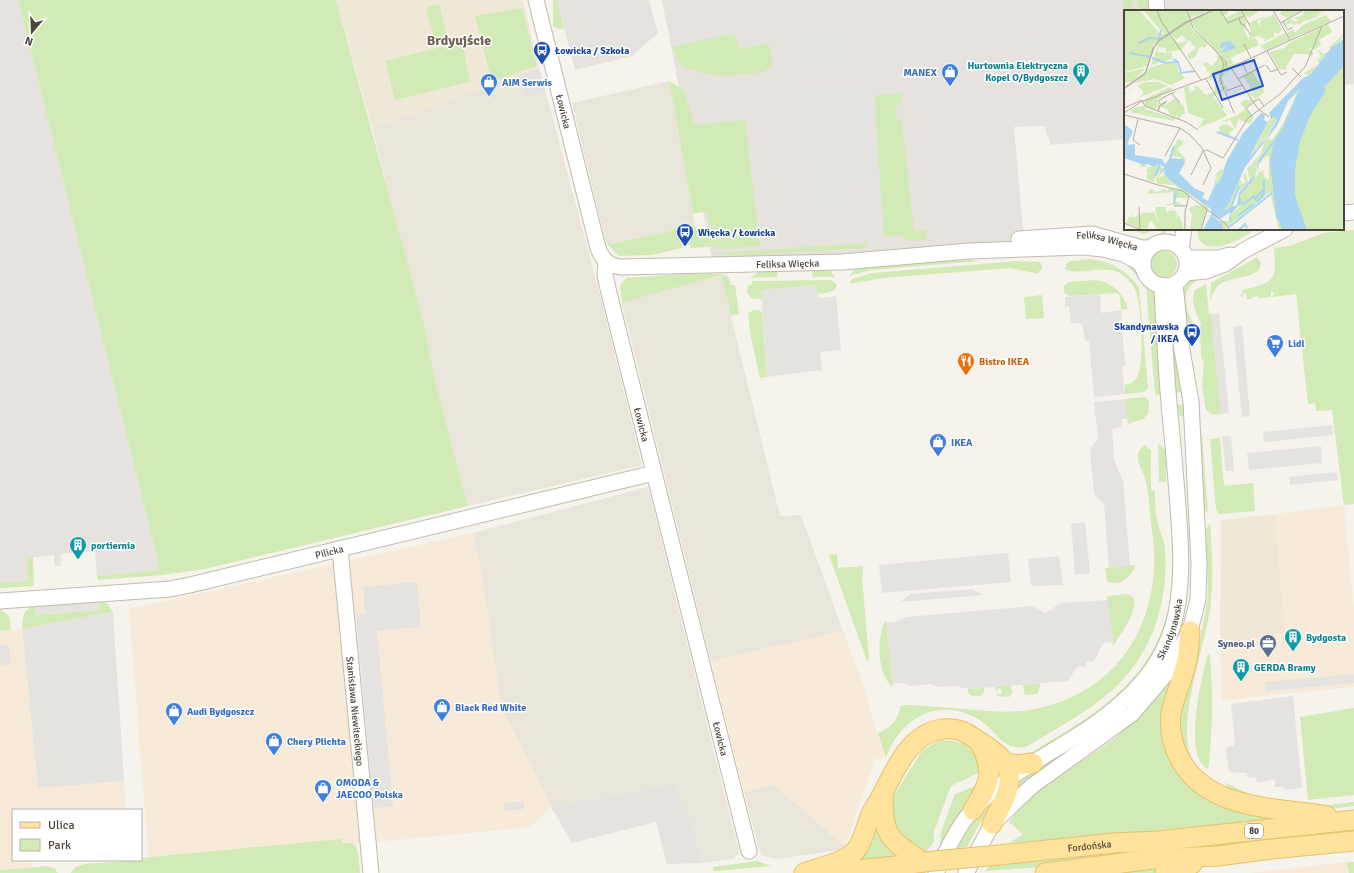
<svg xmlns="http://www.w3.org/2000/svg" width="1354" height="873" viewBox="0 0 1354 873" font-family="Signika,sans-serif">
<rect width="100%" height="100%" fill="#f6f3ec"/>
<path fill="#eae5da" d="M 539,67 L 600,295 L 642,465 L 468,506 L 437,389 L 423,320 L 405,257 L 372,128 Z
M 669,81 L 695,226 L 611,245 L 605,239 L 572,103 Z
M 721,275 L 780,516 L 801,515 L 843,631 L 711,661 L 622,303 Z
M 648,487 L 739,853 L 733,859 L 702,863 L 691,817 L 684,818 L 675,783 L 551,807 L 536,774 L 501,707 L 482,574 L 473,533 Z
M 773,784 L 845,846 L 840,850 L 776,859 L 761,855 L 744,792 Z"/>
<path fill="#f7ead8" d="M 1344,505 L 1354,610 L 1354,687 L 1222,700 L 1220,645 L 1285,632 L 1275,514 Z
M 473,533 L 482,574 L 501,707 L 536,774 L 551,807 L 530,827 L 149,864 L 129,609 Z
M 22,629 L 38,788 L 124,781 L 126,810 L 13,810 L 13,860 L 30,860 L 31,867 L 0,870 L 0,631 Z
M 843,631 L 866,692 L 871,714 L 886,758 L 875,759 L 845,846 L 773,784 L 744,792 L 711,661 Z
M 1347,862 L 1349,873 L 1251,873 Z"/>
<path fill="#e6e2dd" d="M 0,0 L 18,0 L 160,570 L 97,576 L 95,551 L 61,554 L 61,566 L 55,566 L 54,555 L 27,558 L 28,581 L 0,583 Z
M 557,0 L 649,0 L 658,33 L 632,56 L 575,70 Z
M 662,0 L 1354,0 L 1354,84 L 1343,85 L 1343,11 L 1125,11 L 1125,139 L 1051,145 L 1044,126 L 1014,127 L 1024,241 L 969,250 L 713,263 Z
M 676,783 L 684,818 L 691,817 L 702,863 L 667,864 L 656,822 L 572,843 L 551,807 Z"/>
<path fill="#efe8d6" d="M 336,0 L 523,0 L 539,67 L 372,128 Z
M 1275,514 L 1285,632 L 1220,645 L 1221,520 Z"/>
<path fill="#d2eab5" d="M 18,0 L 336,0 L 423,320 L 437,389 L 468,506 L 205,569 L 162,575 L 98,580 L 97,576 L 160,570 Z
M 553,0 L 557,0 L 564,29 L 555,28 L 553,25 Z
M 1123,0 L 1132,0 L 1133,11 L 1125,11 L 1125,24 Z
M 1137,0 L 1152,0 L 1153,11 L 1138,11 Z
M 439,4 L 447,36 L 434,39 L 426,8 Z
M 522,8 L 537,66 L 492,82 L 475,16 Z
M 734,33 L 739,49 L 765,44 L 769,46 L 772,56 L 771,66 L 764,72 L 727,76 L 707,74 L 682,67 L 678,61 L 672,47 Z
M 462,42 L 470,82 L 395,100 L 385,61 Z
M 669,81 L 684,90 L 694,125 L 745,120 L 760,246 L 718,249 L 709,247 L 691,248 L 690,245 L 682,245 L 682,248 L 652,255 L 619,256 L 609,246 L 605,239 L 611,244 L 695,226 L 698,236 L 710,234 L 707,211 L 693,214 Z
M 902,93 L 902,103 L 895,106 L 897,120 L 902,121 L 914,231 L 928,230 L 925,240 L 909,241 L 902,236 L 884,237 L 874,96 Z
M 1131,229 L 1157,229 L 1144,234 Z
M 1164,229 L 1167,229 C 1161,241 1150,243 1138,240 C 1148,238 1158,239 1164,229 Z
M 1197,229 L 1251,229 L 1252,231 C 1238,243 1197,260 1197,229 Z
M 1354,230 L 1354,504 L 1344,505 L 1332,410 L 1316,411 L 1315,403 L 1308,404 L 1296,294 L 1272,297 L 1274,293 L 1271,291 L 1271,297 L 1259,298 L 1258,296 L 1252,297 L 1252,299 L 1246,299 L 1247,296 L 1245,293 L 1243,294 L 1242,297 L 1240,296 L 1243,290 C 1275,282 1277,280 1274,248 L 1290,246 L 1323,233 Z
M 869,243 L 864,248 L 738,256 L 714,253 Z
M1151 264a13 13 0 1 1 26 0a13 13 0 1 1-26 0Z
M 1257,257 L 1261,263 L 1259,270 C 1247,280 1229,276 1218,286 C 1214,290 1212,296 1210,300 L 1211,283 Z
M 963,259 L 981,261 L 871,270 L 849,276 L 854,270 L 861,267 Z
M 1091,259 C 1112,262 1126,270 1139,287 L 1148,388 L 1144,392 L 1125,394 L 1125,385 C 1130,384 1134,382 1137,377 C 1145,364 1141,307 1136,292 C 1133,284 1127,278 1120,273 C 1103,263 1076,278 1064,268 L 1066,267 L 1066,264 L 1070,261 Z
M 1018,261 L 1039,262 L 1042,265 L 1042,269 L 1039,271 L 1038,274 L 1011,268 L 883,278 L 849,284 L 852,279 L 872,273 Z
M 1129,261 L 1157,296 L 1162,394 L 1155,395 L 1146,287 L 1128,266 Z
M 778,269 L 777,277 L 750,278 C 759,270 767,270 778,269 Z
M 812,269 L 830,270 L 835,277 L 813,277 Z
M 684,274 L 721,274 L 728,276 L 731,285 L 735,285 L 739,314 L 731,315 L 721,275 L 622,303 L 620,286 L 626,278 Z
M 1193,278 L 1199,279 C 1180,291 1184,305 1193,323 L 1188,326 C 1184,310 1177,289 1193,278 Z
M 830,280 L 837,284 C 836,293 825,293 817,294 L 817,285 L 761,290 L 762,299 L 751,298 L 747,292 L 748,285 L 751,285 L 753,281 Z
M 1096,280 C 1112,282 1124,294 1128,309 L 1121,310 L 1120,296 L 1117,293 L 1069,296 L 1064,293 L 1064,286 L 1068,282 Z
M 1206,284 L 1209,314 L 1211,314 L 1221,414 L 1213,415 L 1206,410 L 1202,386 L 1204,362 L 1201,357 C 1202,347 1198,334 1201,324 C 1197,313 1189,302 1195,290 Z
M 1166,292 L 1184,392 L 1175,393 Z
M 1042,295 L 1044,318 L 1026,319 L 1024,297 Z
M 754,310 L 759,310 L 762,312 L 767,377 L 760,378 L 751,338 L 748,313 Z
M 1145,397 L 1149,401 L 1148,414 L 1145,416 L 1145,418 L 1128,424 L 1125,399 Z
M 1186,404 L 1184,416 L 1181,417 L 1178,413 L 1175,405 Z
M 1202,434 L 1208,514 L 1204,507 L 1199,437 Z
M 1220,438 L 1224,486 L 1253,483 L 1255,511 L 1219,514 L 1216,509 L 1210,439 Z
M 1158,443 L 1166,451 L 1166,482 L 1159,482 Z
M 1146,444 L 1146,447 L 1151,450 L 1151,489 L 1155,491 C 1155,502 1155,513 1158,524 C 1160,532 1164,540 1165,548 C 1169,602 1152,657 1109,693 C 1085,714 1055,729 1028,746 C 1003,754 996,729 978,719 C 938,696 900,718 886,758 L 878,733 C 892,727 897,721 901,706 L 905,705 C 925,706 945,707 965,709 C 988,711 1012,714 1035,709 C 1124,691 1164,615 1152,530 C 1150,514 1149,497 1146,482 C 1144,473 1137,464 1138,456 C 1138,450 1142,447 1146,444 Z
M 1210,523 C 1212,552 1214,580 1210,609 C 1204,649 1180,712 1189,751 C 1192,762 1200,770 1203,781 L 1178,742 L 1181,693 L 1201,635 L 1208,597 L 1206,529 Z
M 1172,540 C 1177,560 1175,582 1171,603 C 1156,686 1096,715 1031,756 L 1022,758 C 1087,719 1156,684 1170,600 C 1173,580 1172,560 1172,540 Z
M 837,554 L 838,568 L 863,566 L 863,575 L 862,576 L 869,660 L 867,661 L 829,555 Z
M 33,557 L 34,586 L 0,588 L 0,583 L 28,581 L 27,558 Z
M 1135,565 C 1133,576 1118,588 1107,581 L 1105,568 Z
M 1127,594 L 1134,598 C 1138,611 1119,637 1112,647 L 1113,642 L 1107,596 Z
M 100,601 L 107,603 L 113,612 L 22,629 C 23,618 23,608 35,606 L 36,615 L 100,610 Z
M 0,609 L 9,616 L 11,630 L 0,631 Z
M 886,620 L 893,687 C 877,676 876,635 886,620 Z
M 1208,654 L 1210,655 C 1213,694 1213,730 1208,769 C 1182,758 1202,675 1208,654 Z
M 1182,664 L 1173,689 L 1186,777 L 1313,818 L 1158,834 L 1135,833 L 1009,843 L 1023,834 L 1009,822 C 1037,783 1080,765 1116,737 C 1143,716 1162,691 1182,664 Z
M 1040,683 L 1039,692 L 1036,694 L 1025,695 L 1023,685 Z
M 1011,685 L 1012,693 L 1009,697 L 997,696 L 997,694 L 1001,694 L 1002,690 L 999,688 L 996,691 L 995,687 Z
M 984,688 L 984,692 L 981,696 L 972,696 L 968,693 L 968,689 Z
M 1131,706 L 1133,706 C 1114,721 1096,736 1076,749 C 1054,763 1032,776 1012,794 L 1014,785 L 1096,732 Z
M 1354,708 L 1354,795 L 1308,800 L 1300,717 Z
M 939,740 C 967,741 972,746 984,770 L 951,786 L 934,831 L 934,842 L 928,850 L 920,852 L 900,843 L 889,803 L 922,751 Z
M 1224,782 C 1247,794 1277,806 1304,807 C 1321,807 1337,804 1354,802 L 1354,806 L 1335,808 L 1300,808 L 1231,790 Z
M 983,783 L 940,847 L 941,832 L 955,794 Z
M 999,797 L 981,821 L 967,847 L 958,848 C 966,833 983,803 999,797 Z
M 876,816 L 907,859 L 847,865 Z
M 1354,826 L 1354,835 L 1053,866 L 985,871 L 989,866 Z
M 341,839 L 342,843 L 351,843 L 355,845 L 358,852 L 360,873 L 71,873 L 75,867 L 85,864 L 141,860 L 141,858 Z
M 756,861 L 772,866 L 716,871 L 713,870 L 713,867 Z
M 1354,862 L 1354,873 L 1349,873 L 1347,862 Z
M 47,866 L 54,868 L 58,873 L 0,873 L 0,870 Z
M 1165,866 L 1155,873 L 1109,873 Z"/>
<path fill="#e5e3e0" d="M 1163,0 L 1173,0 L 1174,11 L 1164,11 Z
M 859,25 L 862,67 L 791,72 L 788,30 Z
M 1033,25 L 1034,32 L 1017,34 L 1016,26 Z
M 1125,31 L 1125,39 L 958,55 L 951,54 L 949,47 Z
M 538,69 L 544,91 L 524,97 L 520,76 Z
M 874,82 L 879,173 L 862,186 L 853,197 L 854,208 L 806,212 L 800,142 L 801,136 L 799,116 L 796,116 L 794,90 Z
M 817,285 L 817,294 L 820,298 L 836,296 L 841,350 L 820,352 L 822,370 L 767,377 L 761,290 Z
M 1100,294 L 1101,313 L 1121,310 L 1125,366 L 1122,367 L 1125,394 L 1094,397 L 1089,341 L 1085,341 L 1082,323 L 1071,323 L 1069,306 L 1065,307 L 1065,297 Z
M 1219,313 L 1229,413 L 1221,414 L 1211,314 Z
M 1242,326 L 1250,416 L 1242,417 L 1233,327 Z
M 1125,399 L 1128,419 L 1122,419 L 1122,427 L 1112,429 L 1114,460 L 1123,481 L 1130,566 L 1109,568 L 1104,504 L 1094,494 L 1090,449 L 1098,438 L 1094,402 Z
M 1332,425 L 1333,435 L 1264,442 L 1263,432 Z
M 1222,436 L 1231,436 L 1234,471 L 1226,471 Z
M 1321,446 L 1322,463 L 1249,470 L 1247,453 Z
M 1337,472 L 1338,480 L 1290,485 L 1289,477 Z
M 1085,522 L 1090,573 L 1075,575 L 1071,524 Z
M 1008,553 L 1011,582 L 882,593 L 879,565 Z
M 1059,556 L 1063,585 L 1034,586 L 1031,585 L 1028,559 Z
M 417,582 L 421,627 L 377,631 L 393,806 L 374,808 L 356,615 L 365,614 L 363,587 Z
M 972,589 L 983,595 L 901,602 L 910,594 Z
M 1108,600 L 1113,642 L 1103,643 L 1094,661 L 1086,662 L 1086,666 L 1077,667 L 1068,681 L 968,689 L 956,686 L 940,687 L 929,684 L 912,686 L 901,683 L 892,683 L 886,623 L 895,622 L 906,617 L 1032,606 L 1045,613 L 1061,603 Z
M 100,601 L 100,610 L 36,615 L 35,606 Z
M 113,612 L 124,781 L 38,788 L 22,629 Z
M 0,645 L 9,645 L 11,664 L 0,665 Z
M 1354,674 L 1354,683 L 1266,691 L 1265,682 Z
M 1293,696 L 1302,788 L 1284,790 L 1284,787 L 1275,787 L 1275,779 L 1257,783 L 1256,777 L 1248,778 L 1247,773 L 1229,772 L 1226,747 L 1233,746 L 1235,741 L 1231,704 Z
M 524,801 L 524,809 L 505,811 L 504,803 Z"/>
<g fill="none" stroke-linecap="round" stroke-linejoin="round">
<defs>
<g id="minor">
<path id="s1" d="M 536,0 L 598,248 C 603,261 609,266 622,267 L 842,262 L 969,251 L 1083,247 L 1103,249 L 1123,254 L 1137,261 L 1143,267"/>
<path d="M 1156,0 L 1157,11"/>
<path d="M 1343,213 L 1354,212"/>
<path id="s2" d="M 1019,239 L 1092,234 L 1142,248 L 1149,248"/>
<circle cx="1165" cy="264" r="22"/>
<path d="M 1181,249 L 1184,229"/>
<path d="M 1186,258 L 1219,258 L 1230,255"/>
<path id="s3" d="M 606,262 L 605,275 L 609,293 L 749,851"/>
<path d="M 1185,273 L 1206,271 L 1225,264 L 1243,251 L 1285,229"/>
<path id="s4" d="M 340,549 L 371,873"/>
<path id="s5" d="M 0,601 L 170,589 L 190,585 L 654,473"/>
<path id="s6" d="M 936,873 C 945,854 953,835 966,818 C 998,778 1051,754 1092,726 C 1174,669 1186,616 1179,521 C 1177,489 1174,457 1171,424 C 1166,378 1164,332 1162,285"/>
<path d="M 966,873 L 992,824 L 1032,786 L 1132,714 L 1166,674 L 1190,631 L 1198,599 L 1199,564 L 1191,402 L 1181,344 L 1175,283"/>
</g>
<g id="major">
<path d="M 1190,631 C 1189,642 1189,654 1186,664 C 1182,681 1174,697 1171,714 C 1169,731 1173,747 1181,761 C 1210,811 1277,807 1327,816"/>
<path d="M 1006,763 L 1018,765 L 1033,763"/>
<path d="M 883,794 C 883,836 888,839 923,862"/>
<path d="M 973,810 C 990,783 995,773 980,743"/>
<path id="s7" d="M 999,855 L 1114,843 L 1158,841 L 1354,820"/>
<path d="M 804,873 C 820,867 844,863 856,850 C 864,839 866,826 871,814 C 875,806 880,800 883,793 C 897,766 910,734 942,729 C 953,728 963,730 971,736 C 984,745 1004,755 1008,770 C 1014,787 999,809 992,824"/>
<path d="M 826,873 L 896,866 L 923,862"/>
<path d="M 1045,873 L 1153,859 L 1218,856 L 1263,850 L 1354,841"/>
<path d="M 1165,873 L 1192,864"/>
</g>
</defs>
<use href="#minor" stroke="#c2bbae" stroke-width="17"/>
<use href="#major" stroke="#e6c16a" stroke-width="21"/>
<use href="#minor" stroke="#fff" stroke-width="15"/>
<use href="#major" stroke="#ffe39c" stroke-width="19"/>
<defs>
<path id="major-bridge" d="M 923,862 L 999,855"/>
</defs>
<use href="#major-bridge" stroke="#e6c16a" stroke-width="21" stroke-linecap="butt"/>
<use href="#major-bridge" stroke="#ffe39c" stroke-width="19"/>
</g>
<defs>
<symbol id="bus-pin" viewBox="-11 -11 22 30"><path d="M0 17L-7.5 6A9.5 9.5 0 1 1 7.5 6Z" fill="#1a4fb4" stroke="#fff"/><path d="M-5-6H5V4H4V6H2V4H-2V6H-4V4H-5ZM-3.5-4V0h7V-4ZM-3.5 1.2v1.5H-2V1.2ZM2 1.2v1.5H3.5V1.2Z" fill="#fff"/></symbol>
<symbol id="building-pin" viewBox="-11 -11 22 30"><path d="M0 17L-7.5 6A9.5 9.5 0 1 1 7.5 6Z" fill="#0f9aa8" stroke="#fff"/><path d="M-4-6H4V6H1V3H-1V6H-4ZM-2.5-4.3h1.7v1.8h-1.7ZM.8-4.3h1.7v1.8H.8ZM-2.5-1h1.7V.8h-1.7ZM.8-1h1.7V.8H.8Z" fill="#fff"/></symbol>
<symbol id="shop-pin" viewBox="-11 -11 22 30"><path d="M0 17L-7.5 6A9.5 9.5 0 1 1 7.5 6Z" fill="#3f7fe0" stroke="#fff"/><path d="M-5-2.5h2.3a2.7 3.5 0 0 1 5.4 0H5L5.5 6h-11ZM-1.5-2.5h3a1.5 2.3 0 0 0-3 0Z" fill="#fff"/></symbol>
<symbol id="supermarket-pin" viewBox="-11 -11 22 30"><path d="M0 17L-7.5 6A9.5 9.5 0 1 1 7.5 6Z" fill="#3f7fe0" stroke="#fff"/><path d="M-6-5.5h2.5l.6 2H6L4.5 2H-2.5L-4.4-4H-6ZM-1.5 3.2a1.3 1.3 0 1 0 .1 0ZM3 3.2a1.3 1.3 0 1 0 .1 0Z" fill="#fff"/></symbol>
<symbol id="restaurant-pin" viewBox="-11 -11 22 30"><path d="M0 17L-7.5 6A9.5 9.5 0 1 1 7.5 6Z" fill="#e8710a" stroke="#fff"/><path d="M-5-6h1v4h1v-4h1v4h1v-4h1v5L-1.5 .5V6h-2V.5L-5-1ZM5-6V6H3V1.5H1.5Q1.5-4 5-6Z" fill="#fff"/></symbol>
<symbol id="office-pin" viewBox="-11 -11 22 30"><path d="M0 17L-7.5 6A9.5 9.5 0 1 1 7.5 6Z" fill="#5c6f8a" stroke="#fff"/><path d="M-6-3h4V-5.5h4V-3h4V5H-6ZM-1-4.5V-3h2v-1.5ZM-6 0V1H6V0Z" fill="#fff"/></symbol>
</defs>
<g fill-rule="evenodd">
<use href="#bus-pin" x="532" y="40" width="20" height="27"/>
<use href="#building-pin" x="1071" y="61" width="20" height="27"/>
<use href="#shop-pin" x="940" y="62" width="20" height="27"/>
<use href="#shop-pin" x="479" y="72" width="20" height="27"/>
<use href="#bus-pin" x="675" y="222" width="20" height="27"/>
<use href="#bus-pin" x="1182" y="322" width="20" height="27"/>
<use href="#supermarket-pin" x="1265" y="333" width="20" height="27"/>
<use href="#restaurant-pin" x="956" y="351" width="20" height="27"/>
<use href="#shop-pin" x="928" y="432" width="20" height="27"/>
<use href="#building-pin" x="68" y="535" width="20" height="27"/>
<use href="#building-pin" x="1283" y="627" width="20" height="27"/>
<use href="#office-pin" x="1258" y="633" width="20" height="27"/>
<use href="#building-pin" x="1231" y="657" width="20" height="27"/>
<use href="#shop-pin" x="432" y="697" width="20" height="27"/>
<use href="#shop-pin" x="164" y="701" width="20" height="27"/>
<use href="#shop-pin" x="264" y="731" width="20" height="27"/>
<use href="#shop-pin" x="313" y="778" width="20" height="27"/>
</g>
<g text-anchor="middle" stroke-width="3" stroke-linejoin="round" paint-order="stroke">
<rect fill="#fff" stroke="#817c74" stroke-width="1" x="1245" y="824" width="18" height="14" rx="3"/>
<g font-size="9" font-weight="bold" fill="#4b4439">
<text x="1254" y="834">80</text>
</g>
<g font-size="10" font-weight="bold" fill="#164399" stroke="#fff" text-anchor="start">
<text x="555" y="54">Łowicka / Szkoła</text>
<text x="698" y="236">Więcka / Łowicka</text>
<text x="1179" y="330" text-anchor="end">Skandynawska<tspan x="1179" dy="12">/ IKEA</tspan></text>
</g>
<g font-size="10" font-weight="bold" fill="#0d838f" stroke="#fff" text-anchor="start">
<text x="1068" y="69" text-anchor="end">Hurtownia Elektryczna<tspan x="1068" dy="12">Kopel O/Bydgoszcz</tspan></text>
<text x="91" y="549">portiernia</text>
<text x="1306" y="641">Bydgosta</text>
<text x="1254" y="671">GERDA Bramy</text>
</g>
<g font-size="10" font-weight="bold" fill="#366cbe" stroke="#fff" text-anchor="start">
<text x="937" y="76" text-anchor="end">MANEX</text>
<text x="502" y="86">AIM Serwis</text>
<text x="1288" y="347">Lidl</text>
<text x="951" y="446">IKEA</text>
<text x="455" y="711">Black Red White</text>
<text x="187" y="715">Audi Bydgoszcz</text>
<text x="287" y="745">Chery Plichta</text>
<text x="336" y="786">OMODA &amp;<tspan x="336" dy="12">JAECOO Polska</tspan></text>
</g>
<g font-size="10" fill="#4b4439" stroke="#fff">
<text dy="4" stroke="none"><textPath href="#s1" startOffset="115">Łowicka</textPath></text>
<text dy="4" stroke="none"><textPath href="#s2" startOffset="89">Feliksa Więcka</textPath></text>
<text dy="4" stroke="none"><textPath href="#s1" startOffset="454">Feliksa Więcka</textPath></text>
<text dy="4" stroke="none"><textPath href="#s3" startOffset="167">Łowicka</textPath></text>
<text dy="4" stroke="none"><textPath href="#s5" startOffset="334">Pilicka</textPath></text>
<text dy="4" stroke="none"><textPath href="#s6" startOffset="347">Skandynawska</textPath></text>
<text dy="4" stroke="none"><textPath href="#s4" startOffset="163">Stanisława Niewiteckiego</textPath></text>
<text dy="4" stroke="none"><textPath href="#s3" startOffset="491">Łowicka</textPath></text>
<text dy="4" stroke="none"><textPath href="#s7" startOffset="91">Fordońska</textPath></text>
</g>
<g font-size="10" font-weight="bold" fill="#c56008" stroke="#fff" text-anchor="start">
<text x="979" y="365">Bistro IKEA</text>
</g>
<g font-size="10" font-weight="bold" fill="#4e5e75" stroke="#fff" text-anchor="end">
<text x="1255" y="647">Syneo.pl</text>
</g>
<g font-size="14" font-weight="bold" fill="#6e6250" stroke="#fff">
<text x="459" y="45">Brdyujście</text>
</g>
</g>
<g transform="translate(1124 10)">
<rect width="220" height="220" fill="#f6f3ec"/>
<path d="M 0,0 L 15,0 L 37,25 L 40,24 L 41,21 L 39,23 L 19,0 L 63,0 L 65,3 L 66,0 L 85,0 L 82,0 L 80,3 L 69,10 L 91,0 L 104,0 L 104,4 L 100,5 L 101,8 L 118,0 L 133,0 L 134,2 L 126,7 L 120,6 L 123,11 L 120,20 L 125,29 L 126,25 L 128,27 L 127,25 L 125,25 L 127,23 L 125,13 L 139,7 L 143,7 L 133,11 L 137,17 L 136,11 L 150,4 L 158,20 L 154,24 L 150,22 L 150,27 L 139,32 L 141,29 L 135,27 L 138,24 L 124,30 L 132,28 L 135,35 L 101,50 L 70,17 L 67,9 L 80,3 L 65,8 L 68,19 L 83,32 L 101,51 L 106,48 L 110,52 L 105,55 L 137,47 L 112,56 L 102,64 L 100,61 L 100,64 L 102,65 L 105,63 L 98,67 L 100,74 L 96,75 L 94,65 L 87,70 L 85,61 L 82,62 L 83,58 L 79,55 L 80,52 L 82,54 L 81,52 L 83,53 L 81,51 L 88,56 L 93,50 L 93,46 L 95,46 L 84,34 L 80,38 L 78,36 L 75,38 L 72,46 L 66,50 L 63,45 L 72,38 L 65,30 L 57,40 L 42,42 L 42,38 L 35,37 L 34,42 L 48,43 L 48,49 L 27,55 L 35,32 L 45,24 L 54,33 L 63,31 L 58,25 L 52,30 L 46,22 L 30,34 L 23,56 L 0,62 ZM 158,0 L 200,0 L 191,6 L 201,3 L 183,11 L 183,9 L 174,15 L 172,13 L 171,16 L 168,13 L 162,15 L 160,12 L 167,9 L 171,12 L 174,11 L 170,8 L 179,5 L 180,0 L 163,8 L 156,4 ZM 202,5 L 207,11 L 166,29 L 163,23 L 166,21 L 170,19 L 170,22 L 173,21 L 179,15 ZM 204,14 L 208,22 L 195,30 L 197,35 L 190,40 L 190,37 L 187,39 L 184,35 L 186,40 L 190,43 L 188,47 L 182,44 L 170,44 L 162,57 L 163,60 L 155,59 L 145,42 L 160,38 L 167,32 ZM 161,23 L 165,30 L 141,41 L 136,36 ZM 220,24 L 216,31 L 208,37 L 220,30 L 220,220 L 155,220 L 146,182 L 99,220 L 96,211 L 105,211 L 106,205 L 115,197 L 116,185 L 134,164 L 135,153 L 156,123 L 133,150 L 132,163 L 126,170 L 123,159 L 137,143 L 140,133 L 143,129 L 148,130 L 159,114 L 173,83 L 162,95 L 186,65 L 179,64 L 193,55 L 189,61 L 196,53 L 193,50 L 199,45 L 195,46 L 196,44 L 193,41 L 197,39 L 195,42 L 201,44 L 207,38 L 204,38 ZM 142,146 L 145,147 L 145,169 L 140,167 L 139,158 L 138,162 L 135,162 L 135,154 ZM 42,53 L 53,54 L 54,61 L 61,68 L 47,75 L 31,69 L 11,73 L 27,57 ZM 22,58 L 9,71 L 0,73 L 0,63 ZM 128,61 L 141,81 L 131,90 L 128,85 L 126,86 L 126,83 L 130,83 L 119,66 ZM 21,72 L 34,72 L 44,76 L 11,89 L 19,85 L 19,81 L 13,76 L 5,80 L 7,84 L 4,80 L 2,81 L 2,86 L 0,82 ZM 71,74 L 82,85 L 91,81 L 90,76 L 93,75 L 97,80 L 100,75 L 104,78 L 89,87 L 103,105 L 99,108 L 74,118 L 80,109 L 64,103 L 60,78 L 64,76 L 67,83 L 71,79 ZM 46,77 L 49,79 L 36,86 L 40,87 L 33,89 L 33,93 L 38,97 L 52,88 L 60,97 L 61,104 L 58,104 L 55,109 L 53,108 L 53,104 L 51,107 L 46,104 L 43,99 L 37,97 L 35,101 L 33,96 L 31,100 L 21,96 L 21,89 ZM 118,83 L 119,83 L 121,86 L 122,88 L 124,91 L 127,89 L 129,92 L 121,98 L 130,107 L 126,114 L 114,109 L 111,119 L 105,123 L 107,127 L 96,122 L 95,117 L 100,114 L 111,119 L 106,109 L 103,112 L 98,111 L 114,105 L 121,99 L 116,93 L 122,89 L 122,88 ZM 20,96 L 21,99 L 51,108 L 50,111 L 5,102 L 12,97 ZM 150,107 L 153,110 L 141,129 L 135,131 L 141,130 L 125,149 L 144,113 ZM 54,129 L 60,132 L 53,139 L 62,150 L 61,152 L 56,147 L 46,146 ZM 17,153 L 24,157 L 35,156 L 39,158 L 34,169 L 41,163 L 44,170 L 63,182 L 65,187 L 61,188 L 51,188 L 51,191 L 59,195 L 41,195 L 49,193 L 49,182 L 23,184 L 28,178 L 29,181 L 33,182 L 38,181 L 37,178 L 44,181 L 45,178 L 55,179 L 51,175 L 33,174 L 32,170 L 37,158 L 29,172 L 23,170 L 23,163 L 26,164 L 22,161 L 24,157 L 16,157 ZM 97,159 L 99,160 L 95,173 L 91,174 L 90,187 L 87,195 L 91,170 L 94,169 L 91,165 ZM 121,162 L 124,172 L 116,181 L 114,179 L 107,198 L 98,201 L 105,194 L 116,169 L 118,174 L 122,172 L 119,167 ZM 71,188 L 85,197 L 76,220 L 66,220 L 68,204 L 65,198 L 73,195 L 80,196 ZM 13,197 L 6,207 L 12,207 L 15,203 L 17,206 L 17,203 L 30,202 L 34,212 L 31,197 L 42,197 L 42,202 L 50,200 L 53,203 L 52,209 L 55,205 L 60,220 L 33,220 L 27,210 L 23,219 L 17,217 L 22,220 L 6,214 L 2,212 L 5,207 Z" fill="#d2eab5" fill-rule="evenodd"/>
<path d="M 220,29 L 220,56 L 200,77 L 202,80 L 186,106 L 176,131 L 171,159 L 171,186 L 183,220 L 159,220 L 152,206 L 146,151 L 149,135 L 155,126 L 135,153 L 130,169 L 116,185 L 117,193 L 106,205 L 108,212 L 105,209 L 106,202 L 96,209 L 87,205 L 98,213 L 99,220 L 79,220 L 88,203 L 86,198 L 45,170 L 40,163 L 41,159 L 37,164 L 36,164 L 40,157 L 36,154 L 29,157 L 24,154 L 20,155 L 0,148 L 0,114 L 9,121 L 3,135 L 11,134 L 11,145 L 38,149 L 41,154 L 46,148 L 59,149 L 61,153 L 55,163 L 70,178 L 81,183 L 78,187 L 84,191 L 90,176 L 88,195 L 91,174 L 95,173 L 103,150 L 119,123 L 137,103 L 141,105 L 140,110 L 143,112 L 147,109 L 145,103 L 179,68 L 187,64 L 208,37 ZM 176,78 L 157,121 L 134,150 L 132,163 L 115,183 L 113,195 L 98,201 L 105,194 L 121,157 L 153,116 L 164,91 ZM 150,107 L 153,110 L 142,129 L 125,148 L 144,112 ZM 106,31 L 112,38 L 97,43 L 103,36 L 96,38 L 97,33 Z" fill="#a9d4f2" fill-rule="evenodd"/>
<path fill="none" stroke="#a9d4f2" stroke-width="2" d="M 15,33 L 25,28 L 35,29 L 37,20M 6,43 L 26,47M 28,48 L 42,53 L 54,52M 49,49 L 54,52 L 57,63 L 71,61M 93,122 L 114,130M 46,148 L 50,136M 31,166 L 36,154M 133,192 L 140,184 L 140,170M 117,193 L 120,194 L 130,186 L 131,189 L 139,180M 50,194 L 52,181M 107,198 L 115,176M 114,206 L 130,194M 105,217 L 148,183M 115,220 L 121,214 L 123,218"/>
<path fill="none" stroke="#b2ada4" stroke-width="1" d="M 33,0 L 37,11 L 77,70M 63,0 L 69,18 L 94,43 L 100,54 L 96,69 L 100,80M 96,0 L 104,13 L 120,6M 117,0 L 126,16M 149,0 L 166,30M 115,8 L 117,14 L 119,14 L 127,25M 159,12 L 164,20 L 169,17M 156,13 L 180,0M 120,34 L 127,48M 143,41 L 157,65 L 163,62M 97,46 L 102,52 L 102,57M 118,52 L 123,63M 142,55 L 147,62 L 154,59M 107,58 L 134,99 L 145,107M 168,58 L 177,67M 82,69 L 99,98M 114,69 L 141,55M 0,78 L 22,62 L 29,38 L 35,30 L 60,13 L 89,0M 0,79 L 21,64 L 30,38 L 35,31 L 62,13 L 90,0M 101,81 L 110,103M 102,81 L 118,75M 47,83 L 56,93M 40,87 L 51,82M 41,87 L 34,91 L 38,96 L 43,91M 129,92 L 135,89 L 140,96M 0,98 L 18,90 L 21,96 L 62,112 L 74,120M 34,101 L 36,95 L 43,91M 0,103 L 17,92 L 83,68 L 220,6M 0,105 L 56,118 L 65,124 L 78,138 L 87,158 L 79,175M 128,106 L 122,98 L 130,92M 14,109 L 9,130 L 16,135M 80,141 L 83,140 L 99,148 L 124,108 L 156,84 L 181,57 L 198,16M 41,146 L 56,118M 0,164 L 34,175 L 59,181 L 103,215 L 105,220M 67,165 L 79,141M 50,196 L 63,196M 15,197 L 16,219M 0,213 L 18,220M 61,220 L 61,202 L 65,186M 77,220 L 83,200"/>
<path fill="#1d4ed8" fill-opacity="0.15" stroke="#1d4ed8" stroke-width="2" d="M 130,50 L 139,76 L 98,90 L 89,64 Z"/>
<rect width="220" height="220" fill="none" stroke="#4b4439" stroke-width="2"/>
</g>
<rect x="12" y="809" width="130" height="52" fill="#ffffff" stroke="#b7b4b0"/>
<rect x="20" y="822" width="20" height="6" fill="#ffe39c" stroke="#b7b4b0"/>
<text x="48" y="829" font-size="12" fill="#4b4439">Ulica</text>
<rect x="20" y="839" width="20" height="12" fill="#d2eab5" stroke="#b7b4b0"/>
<text x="48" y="849" font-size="12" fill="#4b4439">Park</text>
<g transform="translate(32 32) rotate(199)" stroke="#ffffff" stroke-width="3" paint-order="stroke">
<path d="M0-3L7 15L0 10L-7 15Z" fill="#4b4439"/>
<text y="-6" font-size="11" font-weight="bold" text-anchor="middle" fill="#4b4439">N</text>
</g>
</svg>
